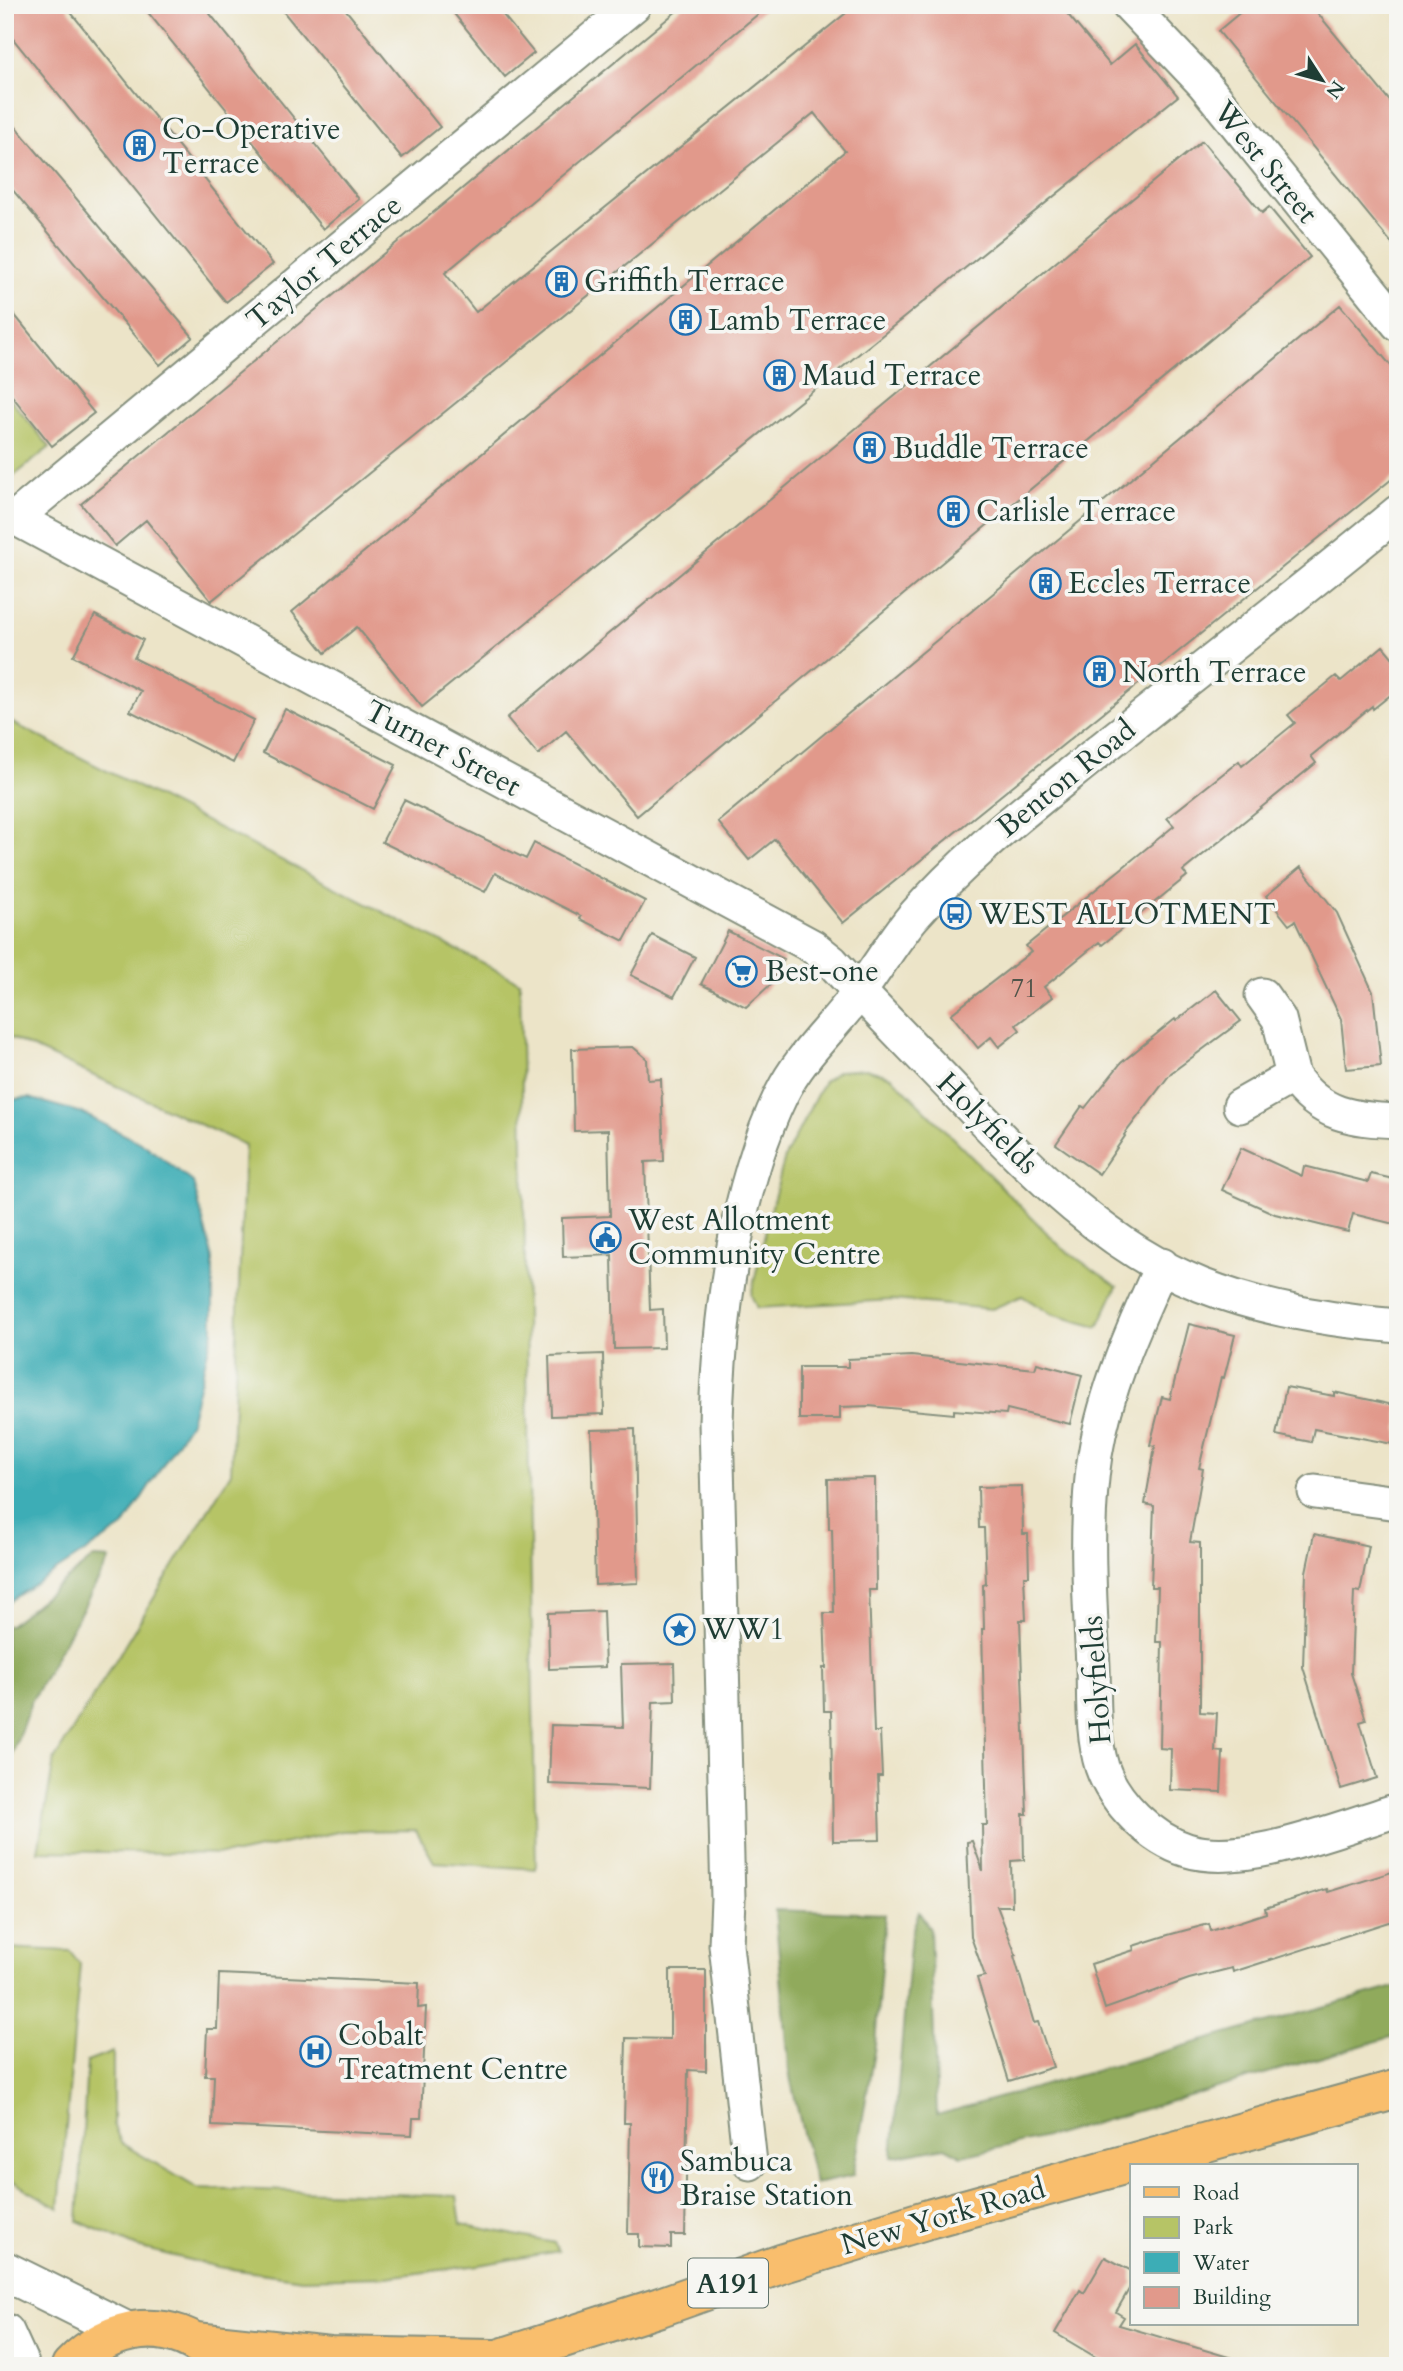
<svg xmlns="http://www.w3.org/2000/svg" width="1403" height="2371" viewBox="0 0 1403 2371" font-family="Cardo,serif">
<rect width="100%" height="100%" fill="#f6f6f2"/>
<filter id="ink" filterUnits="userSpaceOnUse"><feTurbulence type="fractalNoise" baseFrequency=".0143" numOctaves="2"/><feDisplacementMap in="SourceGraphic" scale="14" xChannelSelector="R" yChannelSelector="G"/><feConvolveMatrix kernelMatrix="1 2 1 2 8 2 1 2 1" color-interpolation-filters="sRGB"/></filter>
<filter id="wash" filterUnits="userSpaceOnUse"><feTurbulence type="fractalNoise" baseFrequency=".00686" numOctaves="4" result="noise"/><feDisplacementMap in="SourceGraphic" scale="28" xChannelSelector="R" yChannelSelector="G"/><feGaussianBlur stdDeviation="1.57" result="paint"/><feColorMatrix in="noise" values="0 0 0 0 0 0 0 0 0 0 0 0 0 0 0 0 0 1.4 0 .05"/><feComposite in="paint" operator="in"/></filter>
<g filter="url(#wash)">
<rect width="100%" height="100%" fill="#ece4c8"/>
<path fill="#b6c466" stroke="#6a804d" stroke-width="2" d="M 5,393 L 50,447 L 5,483 Z
M 5,719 L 520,982 L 536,1869 L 434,1862 L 416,1830 L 342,1831 L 237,1854 L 38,1851 L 54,1760 L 231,1473 L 245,1145 L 5,1035 Z
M 866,1069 L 892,1077 L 1062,1248 L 1117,1286 L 1098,1327 L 1051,1314 L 1022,1296 L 992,1309 L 893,1300 L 757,1308 L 751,1295 L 768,1220 L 785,1157 L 824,1081 L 839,1071 Z
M 5,1948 L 70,1951 L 80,1964 L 59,2208 L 5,2177 Z
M 113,2052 L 113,2124 L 121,2143 L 197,2188 L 457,2196 L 461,2224 L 554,2243 L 559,2251 L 479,2265 L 387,2277 L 302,2279 L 218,2267 L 137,2247 L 78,2221 L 87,2062 Z"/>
<path fill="#90aa5b" stroke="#587448" stroke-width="2" d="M 93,1558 L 110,1559 L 31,1702 L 5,1775 L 5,1626 L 10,1625 Z
M 775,1910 L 885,1914 L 875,2046 L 853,2176 L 815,2184 L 790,2077 Z
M 919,1912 L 930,1929 L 937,2115 L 1398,1986 L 1398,2035 L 1055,2135 L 962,2156 L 945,2147 L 892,2157 L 911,1934 Z"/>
<path fill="#3cadb6" stroke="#2e7575" stroke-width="2" d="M 29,1098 L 82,1113 L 145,1145 L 193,1182 L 213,1259 L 213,1331 L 190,1422 L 123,1527 L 5,1604 L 5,1100 Z"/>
<g id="blocks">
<path fill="#e1998b" d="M 5,5 L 65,5 L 273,264 L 226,302 L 5,29 Z
M 142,5 L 203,5 L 359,199 L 323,229 Z
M 278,5 L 342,5 L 440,127 L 402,158 Z
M 447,5 L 495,5 L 534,53 L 505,77 Z
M 684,5 L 769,5 L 445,273 L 476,312 L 856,5 L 1060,5 L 1110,65 L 1135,44 L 1178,96 L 422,707 L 357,627 L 325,653 L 292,612 L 845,151 L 814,113 L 211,601 L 146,520 L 115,546 L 81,504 Z
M 1249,5 L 1311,5 L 1398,111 L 1398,251 L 1218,31 Z
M 5,114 L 193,337 L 160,365 L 5,181 Z
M 1202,141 L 1262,213 L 1269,207 L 1310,257 L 637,816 L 566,731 L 538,755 L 507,718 Z
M 5,303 L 94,413 L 52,446 L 5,387 Z
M 1340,305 L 1398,374 L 1398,474 L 843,923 L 775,839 L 749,860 L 718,822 Z
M 95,615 L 143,640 L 134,658 L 254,720 L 233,763 L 130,711 L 141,691 L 73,656 Z
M 1383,646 L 1398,664 L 1398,689 L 1373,709 L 1372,706 L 1311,756 L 1316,763 L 1183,871 L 1187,876 L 1102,945 L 1099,942 L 1044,987 L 1052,997 L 1016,1025 L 1020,1030 L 999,1047 L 991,1037 L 978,1048 L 951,1014 L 1031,952 L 1026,946 L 1174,826 L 1167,818 L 1239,761 L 1242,766 L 1295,723 L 1288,715 L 1336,676 L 1341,681 Z
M 285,709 L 396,765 L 373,809 L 263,753 Z
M 404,800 L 526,859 L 534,843 L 645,901 L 624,941 L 580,919 L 581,916 L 495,873 L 485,892 L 382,842 Z
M 1301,867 L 1337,913 L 1373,992 L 1381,1066 L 1346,1069 L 1341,1019 L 1295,921 L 1289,925 L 1266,896 Z
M 728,931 L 784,959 L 771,984 L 746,1007 L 701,984 Z
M 652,935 L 695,957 L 674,997 L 631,975 Z
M 1216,990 L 1241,1021 L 1171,1073 L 1124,1135 L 1125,1136 L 1099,1174 L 1056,1144 L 1082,1106 L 1085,1108 L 1121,1063 L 1175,1019 L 1176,1021 Z
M 633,1047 L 647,1059 L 648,1080 L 661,1079 L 664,1161 L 645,1162 L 650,1310 L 663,1309 L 664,1348 L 614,1349 L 612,1255 L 563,1257 L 562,1218 L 610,1216 L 608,1130 L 574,1131 L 572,1049 Z
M 1241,1148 L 1302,1176 L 1304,1166 L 1368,1182 L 1371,1174 L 1398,1180 L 1398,1225 L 1353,1214 L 1348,1232 L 1275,1214 L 1222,1190 Z
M 1189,1324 L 1235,1335 L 1224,1378 L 1221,1377 L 1199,1468 L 1203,1469 L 1190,1542 L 1200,1543 L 1200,1712 L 1217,1713 L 1215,1751 L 1223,1752 L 1221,1792 L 1170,1790 L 1171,1749 L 1160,1748 L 1162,1642 L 1156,1642 L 1158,1587 L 1151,1587 L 1154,1506 L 1145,1504 L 1155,1446 L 1150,1445 L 1162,1397 L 1170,1399 Z
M 603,1354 L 604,1414 L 551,1416 L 549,1356 Z
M 911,1356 L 1035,1369 L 1037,1363 L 1082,1375 L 1070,1424 L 1007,1409 L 1006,1414 L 954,1410 L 954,1414 L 869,1406 L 840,1407 L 840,1419 L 799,1419 L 799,1367 L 848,1367 L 848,1359 Z
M 1286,1387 L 1334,1396 L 1334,1392 L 1398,1406 L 1398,1445 L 1314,1429 L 1311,1442 L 1276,1435 Z
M 635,1429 L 638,1583 L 595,1585 L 591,1430 Z
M 875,1478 L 876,1590 L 869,1590 L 874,1732 L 880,1732 L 882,1776 L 878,1776 L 880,1840 L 833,1841 L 831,1711 L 824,1711 L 823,1668 L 826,1668 L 824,1613 L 834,1613 L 832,1529 L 829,1529 L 828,1479 Z
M 1022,1486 L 1023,1534 L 1028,1534 L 1029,1576 L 1024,1576 L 1026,1620 L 1020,1620 L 1027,1814 L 1023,1814 L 1024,1860 L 1011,1861 L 1012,1906 L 997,1906 L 1016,1955 L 1014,1956 L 1034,2023 L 1038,2022 L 1053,2067 L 1009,2081 L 977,1978 L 985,1976 L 971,1937 L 967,1842 L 972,1841 L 983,1871 L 982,1825 L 987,1825 L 982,1629 L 984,1629 L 983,1585 L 986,1584 L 984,1528 L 979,1528 L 978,1487 Z
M 1314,1534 L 1369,1546 L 1360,1592 L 1354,1591 L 1351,1673 L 1366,1720 L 1360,1722 L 1377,1778 L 1341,1789 L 1303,1667 L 1306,1572 Z
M 603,1611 L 605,1667 L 549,1669 L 548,1613 Z
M 674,1663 L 675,1701 L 653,1702 L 650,1788 L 549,1784 L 551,1725 L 623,1727 L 621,1664 Z
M 1398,1870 L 1398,1919 L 1233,1972 L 1232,1968 L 1189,1979 L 1105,2009 L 1091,1964 L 1134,1950 L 1133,1946 L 1168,1935 L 1209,1924 L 1211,1931 L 1266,1913 L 1265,1908 L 1327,1889 L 1328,1892 Z
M 670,1970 L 706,1970 L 706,2071 L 688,2070 L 685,2235 L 671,2235 L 671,2248 L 639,2247 L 639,2234 L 628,2234 L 630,2123 L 624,2123 L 626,2038 L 670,2039 Z
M 219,1974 L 419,1983 L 418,2008 L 426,2007 L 421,2118 L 413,2118 L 412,2135 L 212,2126 L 214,2076 L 205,2076 L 207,2029 L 217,2029 Z
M 1105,2257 L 1132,2271 L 1132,2284 L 1116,2312 L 1124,2317 L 1119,2325 L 1232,2358 L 1231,2366 L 1126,2366 L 1099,2359 L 1055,2333 L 1080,2290 L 1084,2293 Z"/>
</g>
</g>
<g filter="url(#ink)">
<use href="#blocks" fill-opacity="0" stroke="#86907e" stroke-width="2"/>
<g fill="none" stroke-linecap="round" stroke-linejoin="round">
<defs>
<path id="minor" d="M 634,5 L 15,518 L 812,946 L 832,962 C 873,1007 915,1049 957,1093 C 1029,1167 1103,1246 1201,1285 C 1264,1310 1330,1320 1398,1326
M 1129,5 L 1204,84 L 1398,324
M 1293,1076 C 1320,1116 1353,1119 1398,1121
M 1240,1106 L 1293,1076 L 1279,1019 L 1262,995
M 1162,1265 C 1134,1327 1106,1388 1095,1455 C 1084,1524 1090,1597 1093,1667 C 1094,1699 1092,1735 1102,1767 C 1114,1802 1151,1839 1187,1850 C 1244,1868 1341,1827 1398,1810
M 1315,1492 L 1398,1503
M 750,2163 L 726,1945 L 728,1899 L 716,1422 C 719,1317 735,1190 781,1095 C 801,1054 834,1027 860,991 C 878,967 893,941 912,918 C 967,854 1034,804 1099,751 C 1199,671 1300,593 1398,512"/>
<path id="tertiary" d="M 5,2271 L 126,2331
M 5,2333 L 20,2366"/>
<path id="primary" d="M 196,2342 L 330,2356 L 493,2359
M 71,2366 C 111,2324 170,2315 215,2357
M 476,2366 L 660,2307 L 784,2263 L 932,2218 L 1398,2089"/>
</defs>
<use href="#minor" stroke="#86907e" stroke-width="37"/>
<use href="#tertiary" stroke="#86907e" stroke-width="42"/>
<use href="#primary" stroke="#86907e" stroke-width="42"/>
<use href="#minor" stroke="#fff" stroke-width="33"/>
<use href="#tertiary" stroke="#fff" stroke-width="38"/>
<use href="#primary" stroke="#f9be6d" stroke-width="38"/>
</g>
</g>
<defs>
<symbol id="building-ring" viewBox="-11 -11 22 22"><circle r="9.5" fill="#f6f6f2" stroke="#1f6fb2" stroke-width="1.5"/><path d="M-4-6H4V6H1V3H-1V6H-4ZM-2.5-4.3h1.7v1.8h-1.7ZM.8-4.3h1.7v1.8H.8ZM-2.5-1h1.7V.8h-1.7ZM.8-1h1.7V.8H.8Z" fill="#1f6fb2"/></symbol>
<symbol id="bus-ring" viewBox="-11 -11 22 22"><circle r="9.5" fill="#f6f6f2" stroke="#1f6fb2" stroke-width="1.5"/><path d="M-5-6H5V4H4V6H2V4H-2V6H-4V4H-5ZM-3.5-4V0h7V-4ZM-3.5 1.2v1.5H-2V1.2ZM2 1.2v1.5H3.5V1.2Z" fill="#1f6fb2"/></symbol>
<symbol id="supermarket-ring" viewBox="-11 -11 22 22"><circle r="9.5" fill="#f6f6f2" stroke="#1f6fb2" stroke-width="1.5"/><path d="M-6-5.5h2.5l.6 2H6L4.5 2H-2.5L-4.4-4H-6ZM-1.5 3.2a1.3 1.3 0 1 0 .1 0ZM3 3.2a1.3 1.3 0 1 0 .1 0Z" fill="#1f6fb2"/></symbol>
<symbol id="civic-ring" viewBox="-11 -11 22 22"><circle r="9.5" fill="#f6f6f2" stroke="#1f6fb2" stroke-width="1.5"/><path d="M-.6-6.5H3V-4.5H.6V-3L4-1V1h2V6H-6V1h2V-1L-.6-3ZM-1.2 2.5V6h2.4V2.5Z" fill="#1f6fb2"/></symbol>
<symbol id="sight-ring" viewBox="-11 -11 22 22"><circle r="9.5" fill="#f6f6f2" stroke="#1f6fb2" stroke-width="1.5"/><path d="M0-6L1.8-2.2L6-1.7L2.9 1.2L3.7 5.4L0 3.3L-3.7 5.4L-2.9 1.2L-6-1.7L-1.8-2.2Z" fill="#1f6fb2"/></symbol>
<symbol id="hospital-ring" viewBox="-11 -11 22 22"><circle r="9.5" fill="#f6f6f2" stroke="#1f6fb2" stroke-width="1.5"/><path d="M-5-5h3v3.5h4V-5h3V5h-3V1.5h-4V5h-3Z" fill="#1f6fb2"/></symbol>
<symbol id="restaurant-ring" viewBox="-11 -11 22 22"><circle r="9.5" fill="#f6f6f2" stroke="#1f6fb2" stroke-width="1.5"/><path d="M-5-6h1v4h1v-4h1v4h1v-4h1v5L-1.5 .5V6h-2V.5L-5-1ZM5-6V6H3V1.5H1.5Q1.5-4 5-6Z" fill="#1f6fb2"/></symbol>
</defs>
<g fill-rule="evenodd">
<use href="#building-ring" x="122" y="128" width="35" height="35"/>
<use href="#building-ring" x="544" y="264" width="35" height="35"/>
<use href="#building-ring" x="668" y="302" width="35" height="35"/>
<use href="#building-ring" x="762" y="358" width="35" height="35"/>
<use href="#building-ring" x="852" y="430" width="35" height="35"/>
<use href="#building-ring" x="936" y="494" width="35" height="35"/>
<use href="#building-ring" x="1028" y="566" width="35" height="35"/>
<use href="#building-ring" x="1082" y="654" width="35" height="35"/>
<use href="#bus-ring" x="938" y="896" width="35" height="35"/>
<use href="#supermarket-ring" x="724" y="954" width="35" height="35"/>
<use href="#civic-ring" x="588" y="1220" width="35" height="35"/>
<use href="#sight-ring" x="662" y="1612" width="35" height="35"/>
<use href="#hospital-ring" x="298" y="2034" width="35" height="35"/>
<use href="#restaurant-ring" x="640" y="2160" width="35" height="35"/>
</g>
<g text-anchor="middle" stroke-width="7" stroke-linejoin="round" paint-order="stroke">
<g font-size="26" fill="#50544a">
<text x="1024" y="997">71</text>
</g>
<rect fill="#f6f6f2" stroke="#60746d" stroke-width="2" x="688" y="2258.5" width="80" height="49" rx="5"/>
<g font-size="28" font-weight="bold" fill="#1f3d34">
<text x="728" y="2293">A191</text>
</g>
<g font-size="30" fill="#1f3d34" stroke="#f6f6f2" text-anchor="start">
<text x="162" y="139">Co-Operative<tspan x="162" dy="34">Terrace</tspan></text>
<text x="584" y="291">Griffith Terrace</text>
<text x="708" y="330">Lamb Terrace</text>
<text x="802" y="385">Maud Terrace</text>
<text x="893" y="458">Buddle Terrace</text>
<text x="976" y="521">Carlisle Terrace</text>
<text x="1068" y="593">Eccles Terrace</text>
<text x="1122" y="682">North Terrace</text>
<text x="979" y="924">WEST ALLOTMENT</text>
<text x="765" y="981">Best-one</text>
<text x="628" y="1230">West Allotment<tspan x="628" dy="34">Community Centre</tspan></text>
<text x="703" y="1639">WW1</text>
<text x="338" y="2045">Cobalt<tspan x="338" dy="34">Treatment Centre</tspan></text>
<text x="680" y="2171">Sambuca<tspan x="680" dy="34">Braise Station</tspan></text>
</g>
<g font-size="30" fill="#1f3d34" stroke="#f6f6f2">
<text transform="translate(1266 162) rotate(51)" y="10">West Street</text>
<text transform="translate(324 262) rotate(-40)" y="10">Taylor Terrace</text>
<text transform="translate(443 748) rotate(28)" y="10">Turner Street</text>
<text transform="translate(1066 778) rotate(-39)" y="10">Benton Road</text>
<text transform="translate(988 1123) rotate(45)" y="10">Holyfields</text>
<text transform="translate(1096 1680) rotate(-94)" y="10">Holyfields</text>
<text transform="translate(943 2216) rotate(-16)" y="10">New York Road</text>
</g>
</g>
<rect width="1403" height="2371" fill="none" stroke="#f6f6f2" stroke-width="28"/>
<rect x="1130" y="2164" width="228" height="161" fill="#f6f6f2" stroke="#a0aca6" stroke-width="2"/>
<rect x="1144" y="2187" width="35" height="10" fill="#f9be6d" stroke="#a0aca6" stroke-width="2"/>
<text x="1193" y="2200" font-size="21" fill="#1f3d34">Road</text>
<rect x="1144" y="2217" width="35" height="21" fill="#b6c466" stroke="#a0aca6" stroke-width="2"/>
<text x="1193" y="2234" font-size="21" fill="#1f3d34">Park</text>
<rect x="1144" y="2252" width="35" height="21" fill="#3cadb6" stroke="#a0aca6" stroke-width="2"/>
<text x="1193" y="2270" font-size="21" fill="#1f3d34">Water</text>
<rect x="1144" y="2287" width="35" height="21" fill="#e1998b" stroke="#a0aca6" stroke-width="2"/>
<text x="1193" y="2304" font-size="21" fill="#1f3d34">Building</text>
<g transform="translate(1322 80) rotate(126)" stroke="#f6f6f2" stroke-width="5" paint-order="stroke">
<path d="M0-5L12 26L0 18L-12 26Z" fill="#1f3d34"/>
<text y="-10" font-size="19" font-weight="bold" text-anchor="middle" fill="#1f3d34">N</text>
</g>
</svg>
